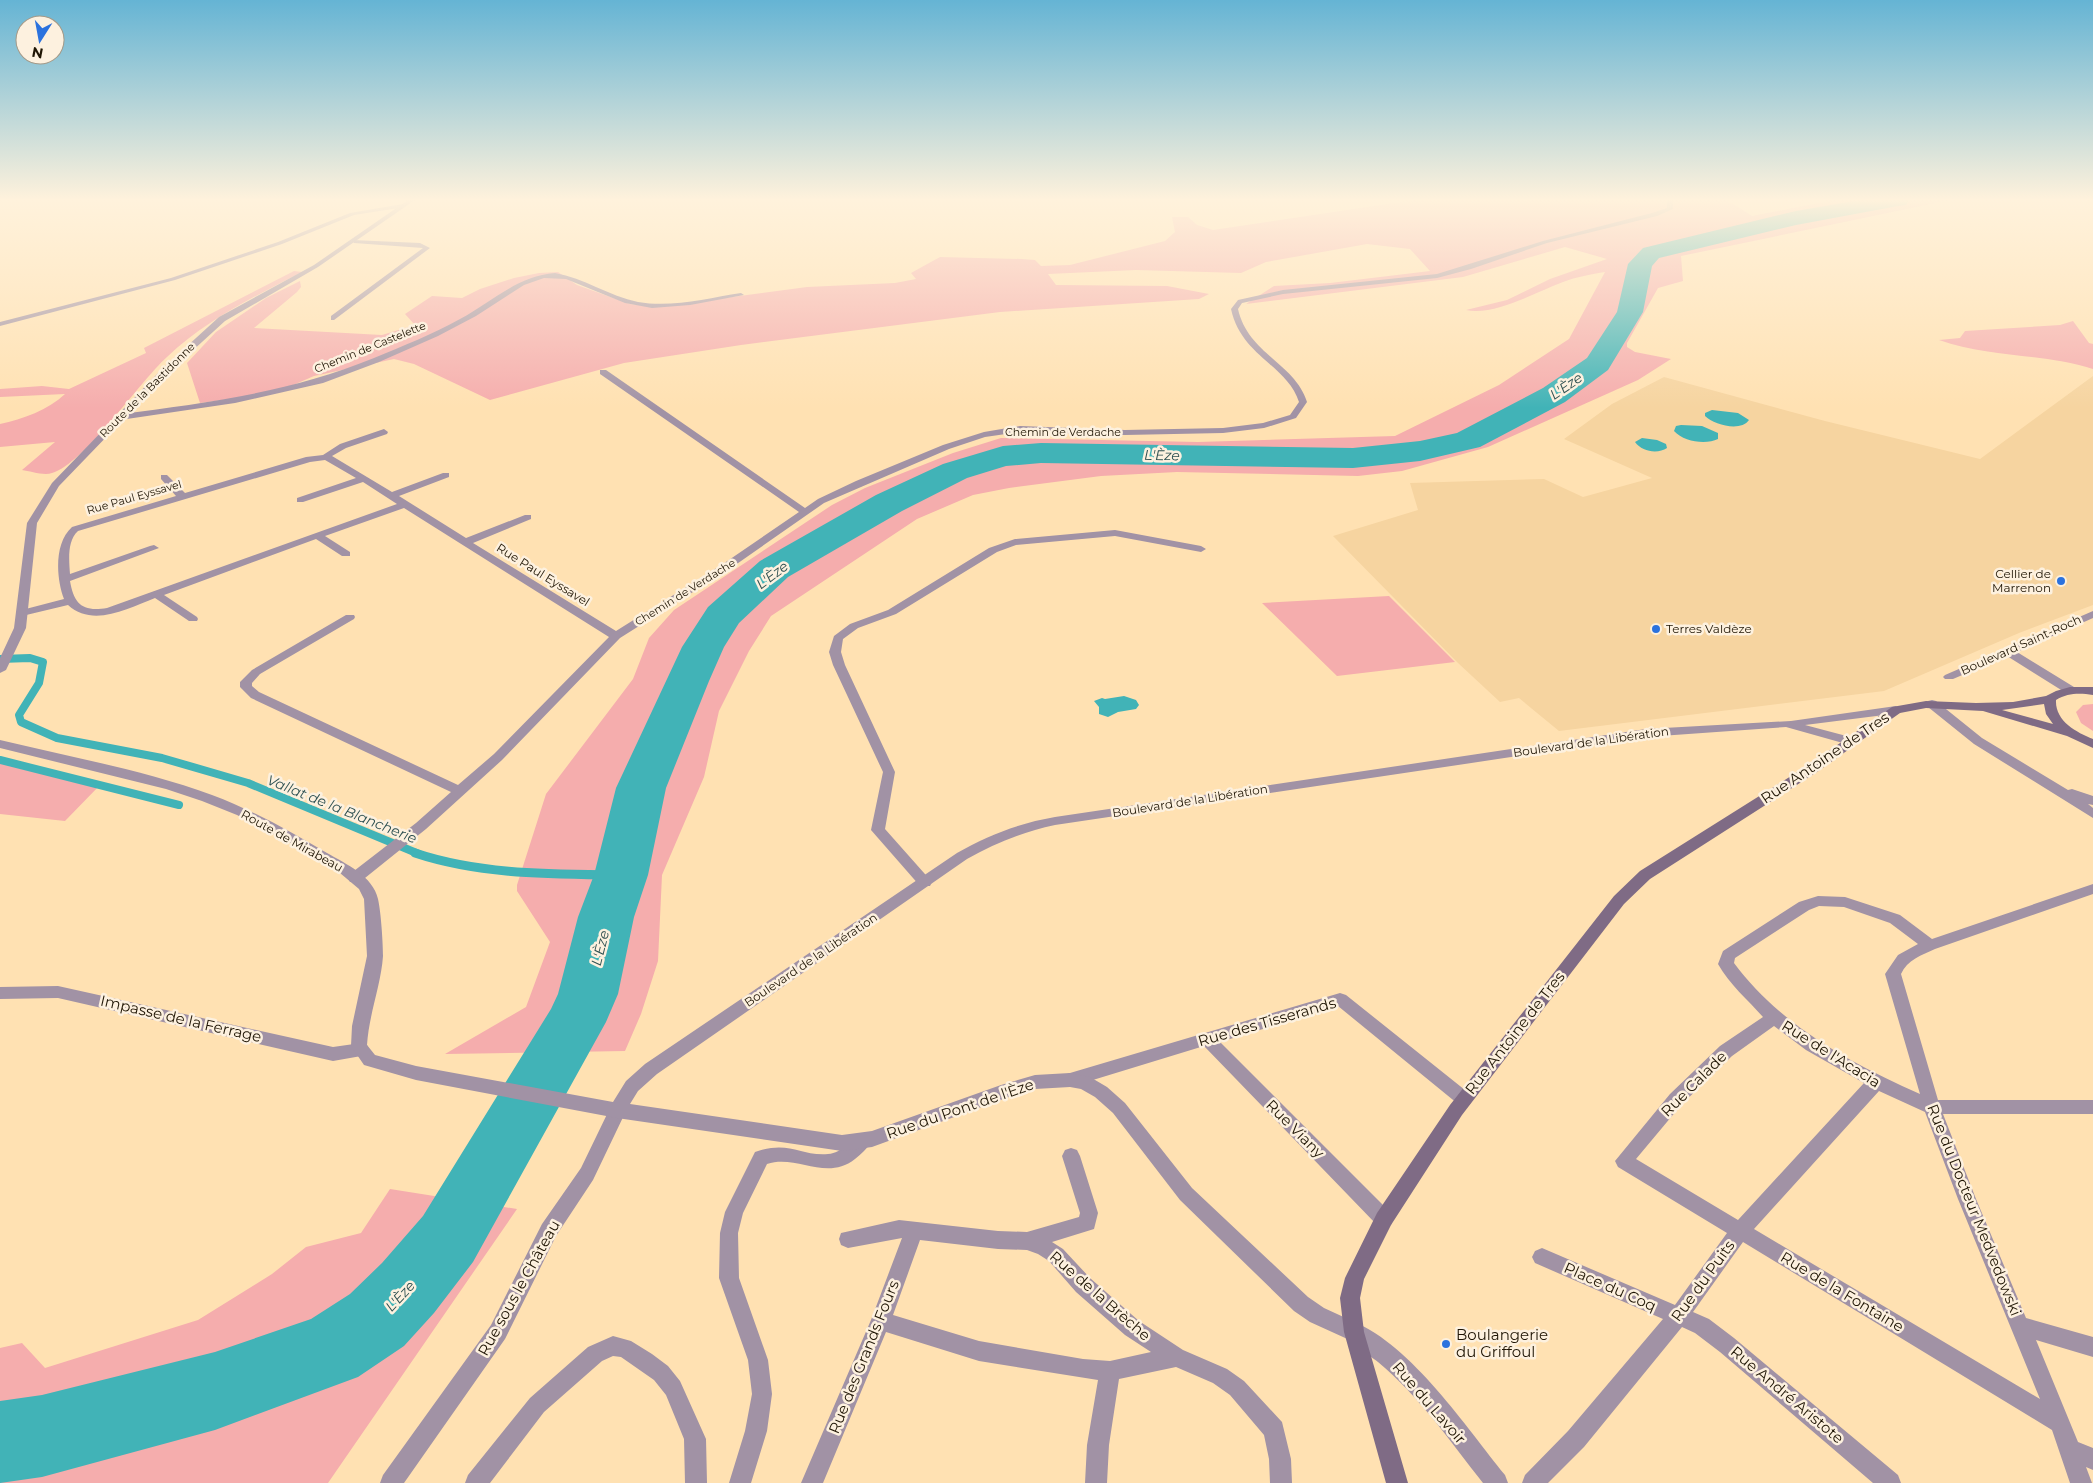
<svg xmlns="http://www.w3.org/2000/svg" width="2093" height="1483" viewBox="0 0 2093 1483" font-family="Montserrat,sans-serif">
<rect width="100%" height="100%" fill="#ffe1b2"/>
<path fill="#f6d4a0" d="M 2093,376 L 2093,605 L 2019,633 L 1884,691 L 1559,731 L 1519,698 L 1500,702 L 1458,663 L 1333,536 L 1418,510 L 1410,483 L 1544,479 L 1583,497 L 1652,478 L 1564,439 L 1612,404 L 1664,377 L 1825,421 L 1980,459 Z"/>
<path fill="#f5adad" d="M 1727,200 L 1752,216 L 1834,200 L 1950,200 L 1681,256 L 1683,281 L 1658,288 L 1627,343 L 1627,347 L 1635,352 L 1671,359 L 1638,380 L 1488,447 L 1402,471 L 1358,476 L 1177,472 L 1101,476 L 1009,488 L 973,495 L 917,519 L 771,616 L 749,651 L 719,711 L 704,777 L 662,875 L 658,961 L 641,1014 L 625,1051 L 445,1054 L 526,1007 L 550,942 L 517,891 L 517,885 L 546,794 L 633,679 L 649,638 L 674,610 L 832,505 L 865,488 L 953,453 L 1001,438 L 1198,442 L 1395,436 L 1499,385 L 1569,339 L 1605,272 C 1592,274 1576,277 1563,282 C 1536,292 1495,316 1466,310 L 1507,300 L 1550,279 L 1607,259 L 1565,247 L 1463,277 L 1246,304 L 1274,286 L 1330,283 L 1430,271 L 1410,249 L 1367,244 L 1266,262 L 1241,273 L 1136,270 L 1048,274 L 1056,285 L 1167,286 L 1209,294 L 1199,299 L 1000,312 L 741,345 L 624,363 L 490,400 L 414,364 L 394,359 L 314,376 L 275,393 L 200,403 L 187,363 L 216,332 L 266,298 L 300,281 L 301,287 L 297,292 L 254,328 L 382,335 L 415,325 L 405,314 L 432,296 L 462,298 L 480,289 L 514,278 L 539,273 L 558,272 L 577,285 L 630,304 L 656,307 L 807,287 L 895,283 L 916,279 L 911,273 L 940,257 L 1022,259 L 1035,260 L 1041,266 L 1070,265 L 1165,241 L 1175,232 L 1172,217 L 1188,217 L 1197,225 L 1213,230 L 1407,201 Z
M 294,271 L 302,272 C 255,296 206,320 167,357 C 139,382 84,464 52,473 C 44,476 30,471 22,470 L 55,442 L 0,447 L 0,424 C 23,419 48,410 65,394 L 0,397 L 0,389 L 42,386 L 69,389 L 146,353 L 144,348 Z
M 2073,321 L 2089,343 L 2093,344 L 2093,369 C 2043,353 1989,358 1939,340 L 1960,338 L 1965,331 L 2060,325 Z
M 1389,596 L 1455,662 L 1337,676 L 1262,603 Z
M 2093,704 L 2093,731 L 2081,723 L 2076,712 L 2083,705 Z
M 0,763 L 100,785 L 65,821 L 0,814 Z
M 390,1189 L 517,1209 L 328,1483 L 0,1483 L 0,1348 L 22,1343 L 45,1368 L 198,1320 L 272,1274 L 306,1247 L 361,1233 Z"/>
<path fill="#41b3b7" d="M 1712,410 L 1738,413 L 1749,420 C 1741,432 1714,425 1705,416 L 1705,413 Z
M 1681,425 L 1702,426 L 1718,433 L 1718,439 C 1706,445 1684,442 1674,431 L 1676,426 Z
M 1642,438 L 1657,440 L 1666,444 L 1667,448 C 1658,454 1642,452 1635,442 Z
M 1124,696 L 1136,700 L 1139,705 L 1136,709 L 1118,712 L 1108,717 L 1099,714 L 1099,707 L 1094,701 L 1102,698 L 1105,699 Z"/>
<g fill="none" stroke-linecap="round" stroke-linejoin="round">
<path stroke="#41b3b7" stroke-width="8" d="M 0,659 L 30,658 L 43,662 L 39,683 L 19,715 L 21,722 L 57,738 L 162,758 L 248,783 L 419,854
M 0,760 L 179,805"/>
<path stroke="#41b3b7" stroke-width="9" d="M 415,853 C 481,875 552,874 621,875"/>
<path fill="#41b3b7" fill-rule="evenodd" d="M 1860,200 L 1909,200 L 1906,205 L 1898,206 L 1796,225 L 1659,258 L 1652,266 L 1643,312 L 1608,370 L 1565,402 L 1480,447 L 1420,461 L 1353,468 L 1041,463 L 1006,466 L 967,478 L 902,511 L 788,577 L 739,623 L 724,647 L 709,681 L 666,788 L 648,875 L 634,917 L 618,994 L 606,1022 L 473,1262 L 434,1313 L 404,1346 L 358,1377 L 215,1430 L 42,1477 L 0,1483 L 0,1401 L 42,1395 L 215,1352 L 311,1319 L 350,1294 L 382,1263 L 423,1216 L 551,1009 L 558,994 L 578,917 L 594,875 L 616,788 L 682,647 L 708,607 L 760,561 L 876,495 L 943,464 L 1003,446 L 1041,443 L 1353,448 L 1420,441 L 1457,433 L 1543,388 L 1587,358 L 1617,312 L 1628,264 L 1643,248 L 1796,211 Z"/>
<path fill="#a192a5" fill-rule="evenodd" d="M 1667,200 L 1673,200 L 1673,209 L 1657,216 L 1547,243 L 1471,269 L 1437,278 L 1283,294 L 1242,303 L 1238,309 C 1248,354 1295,363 1307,402 L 1296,418 L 1264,428 L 1223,433 L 1125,435 L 1020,432 L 985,437 L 949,449 L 824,503 L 731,568 L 620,638 L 502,760 L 426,829 L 360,882 L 350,882 L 348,878 L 350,874 L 416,823 L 451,792 L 251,698 L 240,687 L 240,682 L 252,670 L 346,615 L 354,615 L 355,617 L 354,619 L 260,674 L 252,683 L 252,686 L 259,692 L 458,785 L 494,754 L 609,637 L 404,508 L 325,536 L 350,552 L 350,556 L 342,556 L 316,539 L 164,595 L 197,617 L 198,619 L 197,621 L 189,621 L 155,598 C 129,608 93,628 68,605 L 22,616 L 17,613 L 18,611 L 64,599 C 56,578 54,543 72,527 L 176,496 L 161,479 L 161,475 L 167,475 L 185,493 L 306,457 L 323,455 L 340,444 L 384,429 L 388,432 L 387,434 L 346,448 L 332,456 L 392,492 L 443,473 L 449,473 L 449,477 L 399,496 L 466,538 L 525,515 L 531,515 L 531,519 L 473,543 L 616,631 L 723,564 L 799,512 L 600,374 L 600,370 L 606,370 L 805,508 L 818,499 L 856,481 L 943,445 L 984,432 L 1020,426 L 1125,430 L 1223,428 L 1263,423 L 1290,415 L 1299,402 C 1287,365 1241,356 1231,309 L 1238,300 L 1283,290 L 1437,274 L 1543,241 L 1652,213 L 1667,208 ZM 325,460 L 356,478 L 297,498 L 297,502 L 303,502 L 363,482 L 397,504 L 107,608 C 82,612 74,604 70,581 L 159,548 L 154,545 L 150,546 L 70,574 C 69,560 67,541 78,531 L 310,462 Z
M 403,204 L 405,207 L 354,215 L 282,244 L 175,280 L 0,326 L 0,322 L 171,278 L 278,242 L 350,213 Z
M 352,240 L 420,243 L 430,248 L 334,320 L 331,320 L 331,316 L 423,248 L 354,243 Z
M 555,273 C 584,278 609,296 638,302 C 672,308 708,298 741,293 L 744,295 L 690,305 L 652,308 L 625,303 L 566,279 L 544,278 L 524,285 L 476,316 L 438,336 L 379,362 L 323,383 L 235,403 L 120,420 L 116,417 L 120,414 C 208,403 291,392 374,358 C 403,346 433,334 460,319 C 492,302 517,276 555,273 Z
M 1115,530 L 1201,546 L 1206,549 L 1201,552 L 1115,536 L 1016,545 L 997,552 L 896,614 L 858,628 L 843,639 L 841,652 L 845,665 L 895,772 L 885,829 L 932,882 L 930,886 L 920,886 L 871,830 L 883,772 L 833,665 L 829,652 L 834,636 L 850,624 L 888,610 L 989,548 L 1015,539 Z
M 2093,611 L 2093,618 L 2017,652 L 2074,687 L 2076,690 L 2074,693 L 2066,693 L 2007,656 L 1953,679 L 1945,679 L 1943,677 L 1945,675 Z
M 1932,700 L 1936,701 L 1982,738 L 2068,790 L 2072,789 L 2093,796 L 2093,805 L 2088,804 L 2093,808 L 2093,818 L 1974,744 L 1928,707 L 1926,704 L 1928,701 Z
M 2093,884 L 2093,894 L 1935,949 C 1922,955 1907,960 1901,974 L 1938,1100 L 2093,1100 L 2093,1114 L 1943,1114 L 1976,1199 L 2026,1318 L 2093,1337 L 2093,1357 L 2036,1340 L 2078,1442 L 2093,1448 L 2093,1470 L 2086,1467 L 2092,1483 L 2070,1483 L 2052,1430 L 1743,1242 L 1693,1312 L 1709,1319 L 1734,1338 L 1898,1475 L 1901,1483 L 1873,1483 L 1720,1352 L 1695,1333 L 1682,1327 L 1584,1447 L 1548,1483 L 1522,1483 L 1525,1475 L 1568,1431 L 1663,1319 L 1535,1263 L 1532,1257 L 1535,1251 L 1542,1248 L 1675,1305 L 1727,1233 L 1618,1167 L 1615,1161 L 1670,1094 L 1720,1046 L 1763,1017 C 1748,1000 1729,984 1718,964 L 1723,951 L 1799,902 L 1818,896 L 1845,897 L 1900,915 L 1932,939 ZM 1819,906 L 1844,907 L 1890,923 L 1918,944 L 1898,955 L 1885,974 L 1920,1094 C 1850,1063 1780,1025 1734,963 L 1735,958 L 1809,910 ZM 1774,1026 L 1806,1050 L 1864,1083 L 1738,1220 L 1636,1159 L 1682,1104 L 1732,1056 ZM 1879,1091 L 1925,1112 L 1958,1199 L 2040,1399 L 1754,1229 Z
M 58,986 L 333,1047 L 361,1043 L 367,1045 L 369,1050 L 367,1055 L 333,1061 L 58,998 L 0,999 L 0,987 Z
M 1340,993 L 1346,995 L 1470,1094 L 1473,1099 L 1470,1104 L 1464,1106 L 1458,1104 L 1338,1006 L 1220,1042 L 1391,1213 L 1393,1219 L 1391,1225 L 1384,1228 L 1377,1225 L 1204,1046 L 1070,1087 L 1064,1085 L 1062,1080 L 1064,1075 L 1070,1073 Z
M 617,1104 L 623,1106 L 626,1111 L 593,1180 L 556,1236 L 505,1339 L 404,1483 L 380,1483 L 383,1475 L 491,1325 L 542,1224 L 581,1168 L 611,1106 Z
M 862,1134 L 868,1137 L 871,1142 C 867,1149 861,1154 855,1159 C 826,1182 797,1154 767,1164 L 743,1213 L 738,1233 L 739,1278 L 768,1360 L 772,1394 L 767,1431 L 751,1483 L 729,1483 L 745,1431 L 752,1394 L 748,1360 L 719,1278 L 720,1233 L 725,1212 L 755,1152 C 790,1140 798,1156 828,1154 C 843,1153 849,1139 862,1134 Z
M 1071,1148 L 1077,1150 L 1080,1156 L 1098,1213 L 1094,1229 L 1052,1242 L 1063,1249 L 1090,1278 L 1139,1321 L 1183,1350 L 1227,1369 L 1244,1381 L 1282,1422 L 1291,1459 L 1292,1483 L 1270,1483 L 1269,1459 L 1264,1435 L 1230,1395 L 1213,1383 L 1176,1367 L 1119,1379 L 1109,1445 L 1107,1483 L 1085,1483 L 1087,1445 L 1098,1380 L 979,1361 L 886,1332 L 823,1483 L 801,1483 L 871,1320 L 902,1238 L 848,1248 L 841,1245 L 839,1239 L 841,1233 L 899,1220 L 998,1231 L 1027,1232 L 1079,1217 L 1080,1213 L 1062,1156 L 1065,1150 ZM 920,1240 L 998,1249 L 1027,1250 L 1038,1254 L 1049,1261 L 1076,1292 L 1125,1335 L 1151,1352 L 1110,1361 L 1083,1359 L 979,1341 L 893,1315 Z
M 1354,1322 C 1411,1345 1467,1428 1505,1475 L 1508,1483 L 1483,1483 C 1450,1441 1419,1396 1378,1362 C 1367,1353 1349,1345 1344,1332 L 1347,1325 Z
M 613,1336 L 631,1341 L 652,1354 L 668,1366 L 680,1381 L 706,1439 L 707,1483 L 685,1483 L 684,1439 L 666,1395 L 654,1380 L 621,1357 L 613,1356 L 602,1361 L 544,1412 L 490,1483 L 465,1483 L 468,1475 L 530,1398 L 588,1347 Z"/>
<path fill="#a192a5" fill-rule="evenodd" d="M 408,200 L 415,200 L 318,267 L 225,321 L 168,373 L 59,486 L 37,523 L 26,628 L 6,670 L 0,673 L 0,658 L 14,628 L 27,523 L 52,483 L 162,369 L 219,317 L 314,265 Z
M 1896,706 L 1902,710 L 1900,713 L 1805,725 L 1854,738 L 1856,741 L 1854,744 L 1850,745 L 1786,727 L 1646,737 L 1055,825 C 1023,832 995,843 967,859 L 657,1074 L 638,1091 L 630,1104 L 842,1135 L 872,1131 L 1001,1085 L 1035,1075 L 1070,1073 L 1090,1077 L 1107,1087 L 1125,1103 L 1192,1188 L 1308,1297 L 1324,1308 L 1361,1325 L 1364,1332 L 1361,1339 L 1354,1342 L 1310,1322 L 1294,1311 L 1180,1200 L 1113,1113 L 1095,1097 L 1081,1089 L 1070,1087 L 1035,1089 L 1009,1097 L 872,1147 L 842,1151 L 617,1118 L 416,1080 L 364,1065 L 351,1046 L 352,1026 L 367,956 L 364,899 L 359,889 L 340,873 L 292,844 L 237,815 L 202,801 L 166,789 L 0,748 L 0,740 C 70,757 144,770 212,795 C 252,810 290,831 327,853 C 346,864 373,876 378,899 C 381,912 383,943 383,956 C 381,985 369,1014 367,1045 L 375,1055 L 416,1066 L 613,1102 L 626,1081 L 645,1064 L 957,853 C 988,835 1020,823 1055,817 L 1646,729 L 1791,721 Z"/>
<path fill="#7f6b85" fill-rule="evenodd" d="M 2070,687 L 2093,687 L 2093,695 C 2079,693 2068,693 2056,700 C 2055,721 2076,732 2093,739 L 2093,748 L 2067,736 L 1983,711 L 1926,708 L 1900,713 L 1817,772 L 1650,879 L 1624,904 L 1462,1115 L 1391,1225 L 1364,1279 L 1360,1298 L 1364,1332 L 1408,1483 L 1386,1483 L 1344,1332 L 1340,1298 L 1345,1278 L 1377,1213 L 1450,1105 L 1614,896 L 1640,871 L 1807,766 L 1892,707 L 1926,701 L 1976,703 L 2013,702 L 2046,696 L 2056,691 ZM 2044,704 L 2046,714 L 2053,724 L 2002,710 Z"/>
</g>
<linearGradient id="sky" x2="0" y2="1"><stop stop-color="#65b4d4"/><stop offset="0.49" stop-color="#fff2dc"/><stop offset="1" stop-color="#fff2dc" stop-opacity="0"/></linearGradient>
<rect width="2093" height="408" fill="url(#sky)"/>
<g fill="#2b72de" stroke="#fdf1df" stroke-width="2">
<circle cx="2061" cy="581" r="5"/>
<circle cx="1656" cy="629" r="5"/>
<circle cx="1446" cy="1344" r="5"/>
</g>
<g text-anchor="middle" stroke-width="5" stroke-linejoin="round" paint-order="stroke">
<g font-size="11" fill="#1f1504" stroke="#fdf1df">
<text transform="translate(370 347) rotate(-22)" y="4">Chemin de Castelette</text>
<text transform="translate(147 390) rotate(-45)" y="4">Route de la Bastidonne</text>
<text x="1063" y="436">Chemin de Verdache</text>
<text transform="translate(134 497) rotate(-16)" y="4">Rue Paul Eyssavel</text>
<text transform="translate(685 592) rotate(-32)" y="4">Chemin de Verdache</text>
</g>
<g font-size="12" fill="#1f1504" stroke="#fdf1df" text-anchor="end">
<text x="2051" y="578">Cellier de<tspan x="2051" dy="14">Marrenon</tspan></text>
<text x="1666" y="633" text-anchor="start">Terres Valdèze</text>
</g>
<g font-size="12" fill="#1f1504" stroke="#fdf1df">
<text transform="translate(543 575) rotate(32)" y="4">Rue Paul Eyssavel</text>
<text transform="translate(2021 645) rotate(-24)" y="4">Boulevard Saint-Roch</text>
<text transform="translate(1591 742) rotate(-8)" y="4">Boulevard de la Libération</text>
<text transform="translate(1190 801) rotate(-9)" y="4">Boulevard de la Libération</text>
<text transform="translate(292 841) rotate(29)" y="4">Route de Mirabeau</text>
<text transform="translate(811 960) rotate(-34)" y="4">Boulevard de la Libération</text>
</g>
<g font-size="14" font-style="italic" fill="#2d4f50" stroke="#fdf1df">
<text transform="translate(1566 386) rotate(-34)" y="5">L'Èze</text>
<text transform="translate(1162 455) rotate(1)" y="5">L'Èze</text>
<text transform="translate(772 575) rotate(-37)" y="5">L'Èze</text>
<text transform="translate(342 809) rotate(22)" y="5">Vallat de la Blancherie</text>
<text transform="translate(600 948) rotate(-76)" y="5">L'Èze</text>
<text transform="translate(400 1296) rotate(-47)" y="5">L'Èze</text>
</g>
<g font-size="15" fill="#1f1504" stroke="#fdf1df">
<text transform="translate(1825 758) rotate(-34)" y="5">Rue Antoine de Tres</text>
<text transform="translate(181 1019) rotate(13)" y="5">Impasse de la Ferrage</text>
<text transform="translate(1267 1022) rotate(-16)" y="5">Rue des Tisserands</text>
<text transform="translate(1515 1033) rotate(-52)" y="5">Rue Antoine de Tres</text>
<text transform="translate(1831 1054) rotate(32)" y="5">Rue de l'Acacia</text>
<text transform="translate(1694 1084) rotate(-45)" y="5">Rue Calade</text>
<text transform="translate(960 1109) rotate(-19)" y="5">Rue du Pont de l'Èze</text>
<text transform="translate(1295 1129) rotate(45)" y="5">Rue Viany</text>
<text transform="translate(1974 1210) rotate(68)" y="5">Rue du Docteur Medvedowski</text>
<text transform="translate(1703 1281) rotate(-54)" y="5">Rue du Puits</text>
<text transform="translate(1610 1287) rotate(24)" y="5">Place du Coq</text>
<text transform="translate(519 1288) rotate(-61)" y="5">Rue sous le Château</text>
<text transform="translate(1842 1292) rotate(31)" y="5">Rue de la Fontaine</text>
<text transform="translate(1100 1296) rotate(41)" y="5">Rue de la Brèche</text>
<text transform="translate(864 1357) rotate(-68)" y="5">Rue des Grands Fours</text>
<text transform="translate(1787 1395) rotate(40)" y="5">Rue André Aristote</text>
<text transform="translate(1429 1403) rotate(49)" y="5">Rue du Lavoir</text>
</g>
<g font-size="15" fill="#1f1504" stroke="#fdf1df" text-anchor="start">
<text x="1456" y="1340">Boulangerie<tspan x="1456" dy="17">du Griffoul</tspan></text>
</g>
</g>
<g transform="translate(40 40) rotate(191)"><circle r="24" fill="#fdf1df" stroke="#a49987"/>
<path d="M0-4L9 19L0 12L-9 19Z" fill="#2b72de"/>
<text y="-8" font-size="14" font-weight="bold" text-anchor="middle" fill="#1f1504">N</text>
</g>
</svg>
